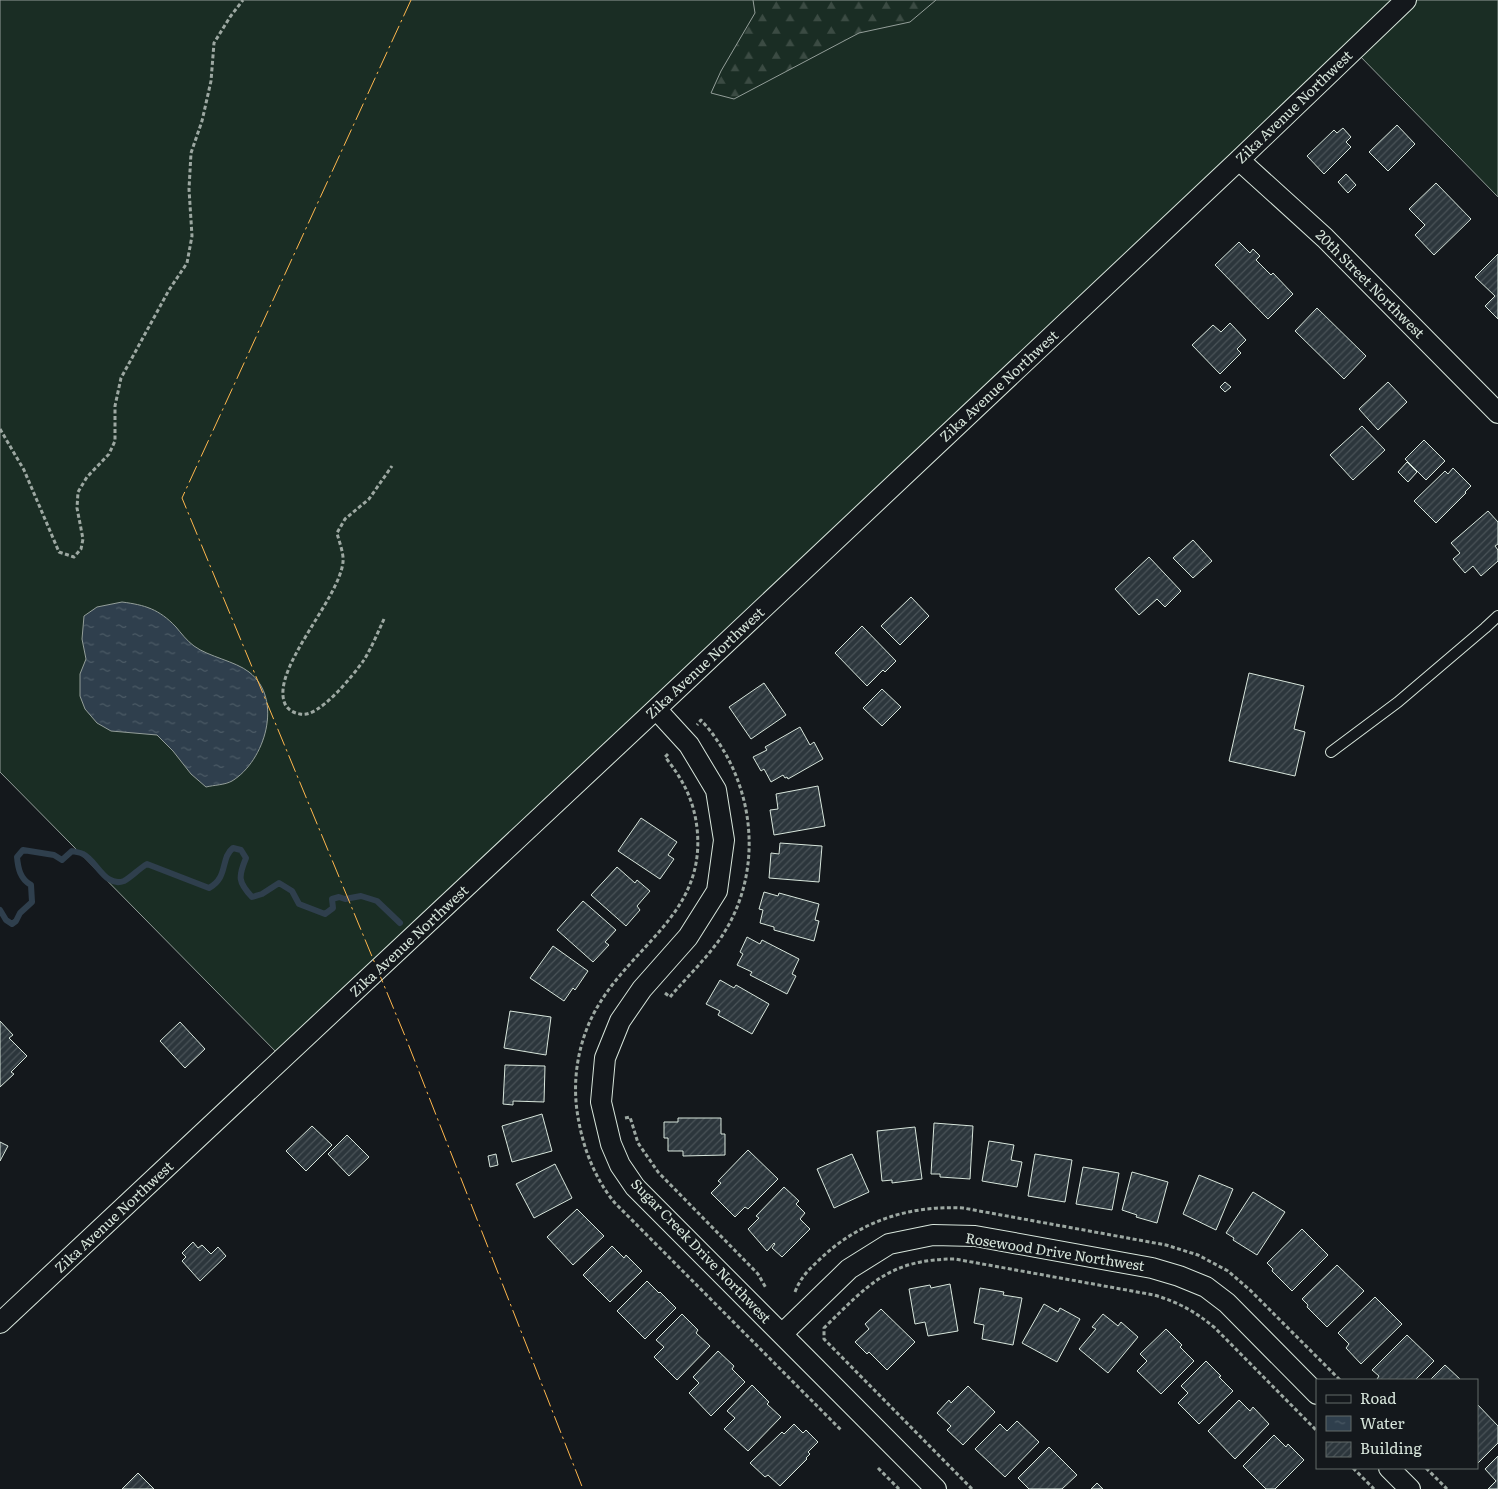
<svg xmlns="http://www.w3.org/2000/svg" width="1498" height="1489" viewBox="0 0 1498 1489" font-family="Literata,serif">
<defs>
<pattern id="forest-firs" width="22" height="20" patternUnits="userSpaceOnUse" patternTransform="scale(1.25)"><rect width="22" height="20" fill="#1a2d24"/><path d="M5 1l3.5 6h-7zM16 11l3.5 6h-7z" fill="#3b4b43"/></pattern>
<pattern id="water-ripples" width="26" height="14" patternUnits="userSpaceOnUse" patternTransform="scale(1.25)"><rect width="26" height="14" fill="#2f3f4d"/><path d="M2 4q2-2 4 0t4 0M15 11q2-2 4 0t4 0" fill="none" stroke="#4c5b66"/></pattern>
<pattern id="building-hatch" width="6" height="6" patternUnits="userSpaceOnUse" patternTransform="scale(1.25)"><rect width="6" height="6" fill="#2c363c"/><path d="M-1 1l2-2M0 6l6-6M5 7l2-2" fill="none" stroke="#4a5358"/></pattern>
</defs>
<rect width="100%" height="100%" fill="#14181c"/>
<path fill="#1a2d24" stroke="#939e99" d="M 0,0 L 1498,0 L 1498,197 L 1354,50 L 283,1059 L 0,772 Z"/>
<path fill="url(#forest-firs)" stroke="#939e99" d="M 753,0 L 936,0 L 910,22 L 859,33 L 734,99 L 711,93 L 721,71 L 755,13 Z"/>
<path fill="url(#water-ripples)" stroke="#939e99" d="M 122,602 C 145,605 159,609 176,627 C 181,633 187,641 194,646 C 209,657 235,661 249,672 C 284,699 265,761 232,781 C 225,785 214,785 206,787 L 191,774 L 173,751 L 157,735 L 111,731 L 97,723 L 85,709 L 80,696 L 80,674 L 86,659 L 82,639 L 84,616 L 97,607 Z"/>
<g fill="none" stroke-linecap="round" stroke-linejoin="round">
<path stroke="#2f3f4d" stroke-width="6" d="M 0,910 L 6,920 L 12,924 L 16,921 L 20,913 L 32,902 L 31,885 C 20,879 18,868 17,857 L 23,850 L 54,855 L 62,860 L 72,851 C 75,852 80,852 83,854 C 97,861 105,888 124,881 C 130,878 140,868 147,864 L 209,888 C 229,877 220,858 233,848 L 241,850 L 246,858 C 238,877 238,882 252,897 L 262,894 L 279,883 L 292,891 L 299,904 L 325,914 L 333,908 L 332,899 L 339,897 L 345,899 L 361,896 L 377,901 L 400,923"/>
</g>
<path fill="url(#building-hatch)" stroke="#d8e6dc" d="M 1397,125 L 1415,144 L 1388,171 L 1369,152 Z
M 1343,128 L 1351,137 L 1346,142 L 1351,147 L 1324,174 L 1307,156 L 1334,130 L 1337,133 Z
M 1346,174 L 1356,185 L 1348,193 L 1338,182 Z
M 1436,183 L 1471,219 L 1434,255 L 1415,235 L 1425,225 L 1409,209 Z
M 1239,242 L 1250,253 L 1253,249 L 1260,256 L 1256,260 L 1271,275 L 1273,273 L 1293,294 L 1268,319 L 1215,265 Z
M 1498,254 L 1498,319 L 1485,306 L 1495,296 L 1475,277 Z
M 1317,308 L 1366,356 L 1344,379 L 1295,331 Z
M 1230,323 L 1246,340 L 1237,349 L 1241,353 L 1220,374 L 1192,345 L 1213,325 L 1221,332 Z
M 1225,382 L 1231,387 L 1225,392 L 1220,387 Z
M 1388,382 L 1407,402 L 1378,430 L 1359,409 Z
M 1362,426 L 1385,450 L 1353,480 L 1330,455 Z
M 1424,440 L 1445,461 L 1426,480 L 1405,459 Z
M 1407,462 L 1417,472 L 1408,482 L 1398,472 Z
M 1453,468 L 1471,486 L 1465,492 L 1466,493 L 1436,523 L 1414,501 L 1445,471 L 1448,474 Z
M 1488,511 L 1498,522 L 1498,544 L 1495,546 L 1498,550 L 1498,561 L 1481,576 L 1473,566 L 1465,573 L 1453,559 L 1460,553 L 1451,543 Z
M 1193,540 L 1212,561 L 1193,578 L 1173,558 Z
M 1149,557 L 1181,591 L 1165,607 L 1157,599 L 1139,615 L 1115,589 Z
M 911,597 L 929,616 L 900,645 L 881,626 Z
M 862,626 L 896,661 L 885,672 L 883,670 L 867,686 L 835,653 Z
M 1249,673 L 1304,686 L 1294,729 L 1305,732 L 1295,776 L 1229,761 Z
M 764,683 L 786,715 L 751,739 L 729,707 Z
M 882,689 L 901,707 L 882,726 L 863,708 Z
M 800,727 L 810,745 L 814,742 L 823,759 L 788,779 L 787,777 L 785,778 L 783,775 L 771,782 L 764,769 L 761,771 L 753,757 L 767,750 L 765,747 Z
M 818,786 L 825,826 L 774,835 L 770,810 L 778,809 L 776,794 Z
M 641,818 L 677,842 L 668,855 L 674,859 L 660,879 L 618,851 Z
M 780,843 L 822,846 L 819,882 L 769,878 L 771,853 L 779,854 Z
M 617,867 L 635,883 L 637,880 L 650,891 L 637,906 L 640,910 L 626,926 L 591,895 Z
M 764,892 L 778,896 L 779,893 L 819,904 L 815,920 L 819,921 L 814,941 L 774,930 L 774,927 L 760,923 L 763,910 L 759,909 Z
M 583,901 L 616,930 L 605,942 L 609,945 L 593,962 L 557,930 Z
M 747,937 L 760,944 L 762,940 L 799,959 L 792,974 L 796,976 L 787,994 L 750,975 L 752,972 L 737,965 L 743,954 L 740,952 Z
M 553,946 L 588,971 L 575,990 L 573,988 L 564,1001 L 530,978 Z
M 720,980 L 734,988 L 736,985 L 769,1004 L 752,1034 L 718,1015 L 720,1011 L 706,1004 Z
M 510,1011 L 551,1017 L 546,1055 L 504,1048 Z
M 0,1021 L 13,1035 L 9,1038 L 27,1056 L 11,1072 L 14,1074 L 0,1087 Z
M 180,1022 L 205,1049 L 185,1068 L 160,1041 Z
M 505,1065 L 545,1066 L 544,1102 L 513,1101 L 513,1105 L 503,1104 Z
M 542,1114 L 552,1151 L 512,1162 L 502,1126 Z
M 678,1118 L 721,1118 L 721,1134 L 725,1134 L 725,1155 L 683,1156 L 683,1151 L 668,1151 L 668,1138 L 664,1138 L 664,1122 L 678,1122 Z
M 934,1123 L 973,1126 L 970,1179 L 940,1177 L 940,1174 L 931,1174 Z
M 312,1126 L 332,1145 L 306,1171 L 286,1151 Z
M 915,1127 L 922,1179 L 892,1183 L 892,1180 L 882,1181 L 877,1131 Z
M 347,1135 L 369,1157 L 349,1176 L 328,1154 Z
M 989,1141 L 1014,1145 L 1011,1160 L 1022,1162 L 1017,1187 L 982,1181 Z
M 0,1142 L 8,1146 L 0,1161 Z
M 748,1150 L 778,1179 L 748,1209 L 745,1207 L 735,1217 L 711,1193 L 721,1183 L 718,1181 Z
M 496,1154 L 498,1165 L 490,1167 L 488,1156 Z
M 852,1154 L 869,1192 L 834,1208 L 817,1169 Z
M 1035,1154 L 1072,1160 L 1065,1202 L 1028,1196 Z
M 555,1164 L 572,1198 L 534,1218 L 516,1184 Z
M 1083,1167 L 1119,1173 L 1112,1210 L 1076,1204 Z
M 1132,1172 L 1168,1182 L 1157,1223 L 1136,1217 L 1137,1215 L 1122,1210 Z
M 1199,1175 L 1233,1189 L 1216,1230 L 1183,1214 Z
M 784,1187 L 799,1201 L 796,1204 L 805,1213 L 800,1219 L 810,1229 L 782,1257 L 772,1248 L 775,1244 L 774,1243 L 767,1251 L 748,1229 L 759,1218 L 756,1216 Z
M 1253,1192 L 1285,1212 L 1257,1255 L 1233,1240 L 1234,1238 L 1226,1233 Z
M 577,1209 L 604,1236 L 573,1265 L 547,1237 Z
M 1302,1229 L 1328,1255 L 1292,1291 L 1272,1271 L 1273,1269 L 1267,1263 Z
M 193,1242 L 198,1248 L 202,1245 L 211,1254 L 218,1247 L 226,1256 L 200,1281 L 182,1261 L 186,1257 L 182,1253 Z
M 612,1246 L 624,1258 L 626,1255 L 642,1271 L 610,1302 L 583,1275 Z
M 1337,1265 L 1364,1291 L 1327,1327 L 1307,1307 L 1308,1305 L 1302,1299 Z
M 647,1281 L 659,1293 L 660,1292 L 676,1308 L 645,1339 L 617,1311 Z
M 950,1284 L 958,1331 L 928,1336 L 925,1322 L 915,1324 L 909,1289 L 930,1285 L 931,1288 Z
M 980,1288 L 1004,1292 L 1003,1295 L 1022,1298 L 1013,1345 L 982,1339 L 984,1325 L 974,1323 Z
M 1375,1297 L 1402,1324 L 1361,1364 L 1346,1348 L 1349,1344 L 1338,1333 Z
M 1044,1304 L 1058,1312 L 1060,1308 L 1080,1319 L 1057,1362 L 1022,1343 Z
M 881,1309 L 915,1342 L 887,1370 L 869,1352 L 867,1354 L 855,1342 L 869,1329 L 865,1324 Z
M 682,1314 L 698,1330 L 696,1333 L 710,1346 L 677,1380 L 654,1357 L 664,1347 L 656,1340 Z
M 1103,1314 L 1118,1326 L 1121,1322 L 1138,1337 L 1108,1373 L 1079,1349 L 1096,1329 L 1092,1327 Z
M 1166,1329 L 1182,1345 L 1180,1347 L 1194,1361 L 1161,1394 L 1137,1371 L 1147,1361 L 1140,1354 Z
M 1407,1335 L 1434,1361 L 1415,1380 L 1378,1380 L 1377,1379 L 1379,1376 L 1372,1370 Z
M 718,1351 L 734,1366 L 732,1369 L 745,1382 L 711,1416 L 689,1393 L 699,1383 L 693,1377 Z
M 1206,1361 L 1221,1376 L 1219,1377 L 1233,1391 L 1199,1424 L 1178,1403 L 1188,1393 L 1181,1386 Z
M 1445,1365 L 1461,1380 L 1430,1380 Z
M 752,1385 L 769,1402 L 767,1404 L 781,1417 L 748,1451 L 724,1429 L 735,1418 L 727,1411 Z
M 968,1386 L 995,1412 L 963,1445 L 947,1430 L 951,1426 L 937,1413 L 949,1400 L 951,1403 Z
M 1239,1400 L 1250,1411 L 1253,1407 L 1269,1424 L 1235,1459 L 1208,1431 Z
M 1477,1404 L 1498,1426 L 1498,1443 L 1477,1464 Z
M 1017,1421 L 1039,1442 L 1005,1477 L 975,1449 L 1000,1424 L 1007,1431 Z
M 794,1424 L 803,1433 L 806,1430 L 818,1442 L 808,1452 L 810,1454 L 806,1458 L 807,1459 L 780,1486 L 768,1475 L 765,1477 L 750,1463 L 782,1432 L 784,1434 Z
M 1274,1435 L 1286,1447 L 1288,1444 L 1304,1460 L 1275,1489 L 1266,1489 L 1243,1466 Z
M 1049,1447 L 1077,1475 L 1062,1489 L 1029,1489 L 1018,1478 Z
M 1498,1456 L 1498,1489 L 1488,1489 L 1496,1481 L 1485,1469 Z
M 138,1473 L 154,1489 L 122,1489 Z
M 1097,1483 L 1103,1489 L 1091,1489 Z"/>
<g fill="none" stroke-linecap="round" stroke-linejoin="round">
<defs>
<path id="lane" d="M 1331,752 L 1398,702 L 1485,628 L 1498,616"/>
<path id="street" d="M 1239,160 L 1325,238 L 1498,413
M 656,709 L 689,745 L 716,790 L 724,840 L 717,891 L 688,937 L 642,989 L 620,1021 L 605,1058 L 601,1102 L 611,1144 L 620,1165 L 635,1187 L 936,1489
M 0,1323 L 656,709 L 1239,160 L 1406,0
M 782,1334 L 849,1269 L 889,1244 L 933,1235 L 975,1236 L 1152,1268 L 1179,1276 L 1206,1287 L 1227,1303 L 1317,1394
M 1389,1468 L 1410,1489"/>
</defs>
<use href="#lane" stroke="#d8e6dc" stroke-width="12"/>
<use href="#street" stroke="#d8e6dc" stroke-width="22"/>
<path stroke="#9da8a2" stroke-width="3" stroke-dasharray="4 2.5" stroke-linecap="butt" d="M 0,429 L 24,470 L 59,552 L 74,557 L 81,549 L 83,539 L 77,508 L 78,492 L 87,477 L 109,454 L 115,441 L 115,406 L 121,378 L 169,290 L 187,263 L 192,236 L 189,189 L 191,153 L 202,121 L 211,81 L 214,43 L 230,17 L 243,0
M 384,619 C 378,632 372,647 364,660 C 354,674 319,719 300,714 C 294,713 288,710 285,704 C 270,670 339,600 343,562 C 344,554 339,541 337,533 L 345,519 L 369,499 L 392,466
M 668,754 L 665,757 C 683,779 694,801 697,828 C 706,910 639,941 601,1001 C 579,1035 571,1078 578,1117 C 583,1148 595,1179 615,1203 L 842,1431
M 665,993 L 670,997 C 686,978 705,960 720,939 C 766,872 756,780 701,720 L 697,725
M 625,1118 L 630,1117 L 638,1143 L 658,1172 L 758,1274 L 766,1288
M 795,1292 C 800,1279 807,1271 817,1262 C 857,1222 908,1205 963,1208 L 1166,1245 L 1198,1255 L 1228,1271 L 1251,1291 L 1340,1380
M 878,1468 L 899,1489
M 1353,1468 L 1374,1489
M 1426,1468 L 1447,1489
M 972,1489 L 824,1339 L 824,1328 C 868,1285 889,1259 955,1259 L 1154,1295 C 1178,1302 1196,1312 1215,1328 L 1317,1431"/>
<use href="#lane" stroke="#14181c" stroke-width="10"/>
<use href="#street" stroke="#14181c" stroke-width="20"/>
<path stroke="#ffb74d" stroke-width="1" stroke-dasharray="18 4 2.5 4" stroke-linecap="butt" d="M 411,0 L 182,498 L 405,1036 L 583,1489"/>
</g>
<g text-anchor="middle" stroke-width="4" stroke-linejoin="round" paint-order="stroke">
<g font-size="14" fill="#d8e6dc" stroke="#14181c">
<text transform="translate(1294 107) rotate(-44)" y="5">Zika Avenue Northwest</text>
<text transform="translate(1370 284) rotate(45)" y="5">20th Street Northwest</text>
<text transform="translate(999 386) rotate(-43)" y="5">Zika Avenue Northwest</text>
<text transform="translate(705 663) rotate(-43)" y="5">Zika Avenue Northwest</text>
<text transform="translate(409 941) rotate(-43)" y="5">Zika Avenue Northwest</text>
<text transform="translate(114 1217) rotate(-43)" y="5">Zika Avenue Northwest</text>
<text transform="translate(701 1251) rotate(46)" y="5">Sugar Creek Drive Northwest</text>
<text transform="translate(1055 1252) rotate(9)" y="5">Rosewood Drive Northwest</text>
</g>
</g>
<rect x="1316" y="1379" width="162" height="90" fill="#14181c" stroke="#626a69"/>
<rect x="1326" y="1395" width="25" height="8" fill="#14181c" stroke="#626a69"/>
<text x="1360" y="1404" font-size="15" fill="#d8e6dc">Road</text>
<rect x="1326" y="1416" width="25" height="15" fill="url(#water-ripples)" stroke="#626a69"/>
<text x="1360" y="1429" font-size="15" fill="#d8e6dc">Water</text>
<rect x="1326" y="1442" width="25" height="15" fill="url(#building-hatch)" stroke="#626a69"/>
<text x="1360" y="1454" font-size="15" fill="#d8e6dc">Building</text>
</svg>
